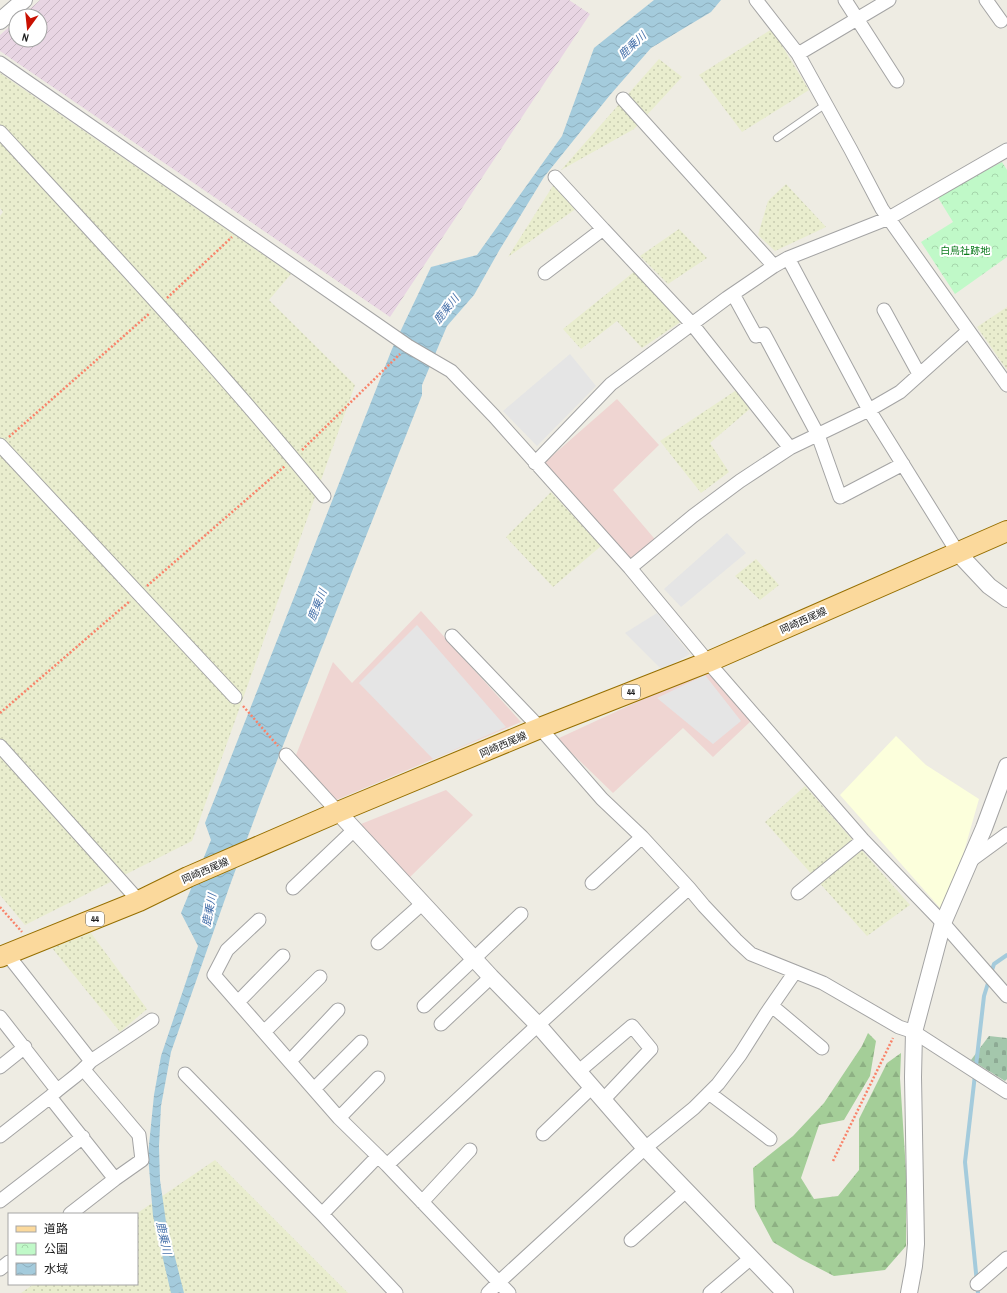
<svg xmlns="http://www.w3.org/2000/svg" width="1007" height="1293" viewBox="0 0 1007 1293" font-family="'Archivo Narrow','Noto Sans JP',sans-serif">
<defs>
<pattern id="industrial-furrows" width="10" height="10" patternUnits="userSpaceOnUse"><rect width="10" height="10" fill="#e8d5e3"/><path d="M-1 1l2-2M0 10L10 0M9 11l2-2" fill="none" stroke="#c7b6c2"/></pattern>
<pattern id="farmland-dots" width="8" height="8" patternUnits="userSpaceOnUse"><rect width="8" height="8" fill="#e9edce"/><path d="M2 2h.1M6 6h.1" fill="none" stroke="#c7cbb0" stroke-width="1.8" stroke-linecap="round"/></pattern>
<pattern id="forest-firs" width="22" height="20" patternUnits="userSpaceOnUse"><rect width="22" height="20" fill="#a4ce98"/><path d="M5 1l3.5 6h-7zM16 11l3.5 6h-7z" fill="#8db083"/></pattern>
<pattern id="cemetery-stones" width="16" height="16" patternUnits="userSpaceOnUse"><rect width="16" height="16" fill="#a4c7ac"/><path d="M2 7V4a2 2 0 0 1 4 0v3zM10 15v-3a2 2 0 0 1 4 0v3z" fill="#8daa94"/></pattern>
<pattern id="park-crowns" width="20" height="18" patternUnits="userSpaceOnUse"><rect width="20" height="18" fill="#c0f9c8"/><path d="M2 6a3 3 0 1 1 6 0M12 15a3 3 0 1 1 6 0" fill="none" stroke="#a5d5ab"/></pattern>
<pattern id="water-waves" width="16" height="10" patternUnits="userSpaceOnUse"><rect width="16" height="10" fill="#a4cbdc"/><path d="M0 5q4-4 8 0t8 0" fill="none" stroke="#8daebc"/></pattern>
</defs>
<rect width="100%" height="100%" fill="#eeece3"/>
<path fill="#efd5d2" d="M 617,399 L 659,445 L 613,490 L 659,544 L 635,564 L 544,463 Z
M 421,611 L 521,722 L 334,801 L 296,755 L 333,662 L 352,683 Z
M 708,669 L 752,720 L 713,757 L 683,728 L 613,793 L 557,739 Z
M 446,790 L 473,815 L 407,880 L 361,824 Z"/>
<path fill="url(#industrial-furrows)" d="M 40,0 L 569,0 L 590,14 L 390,317 L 0,51 L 0,35 L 16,21 L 16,40 L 40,40 L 40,16 L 22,16 Z"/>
<path fill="#fcffdc" d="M 896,736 L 926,765 L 979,799 L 963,855 L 941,909 L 840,795 Z"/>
<path fill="url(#farmland-dots)" d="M 772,29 L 809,90 L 742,132 L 699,75 Z
M 659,59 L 682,77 L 634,129 L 561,170 Z
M 0,73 L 291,274 L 269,300 L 355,385 L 192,841 L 25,925 L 0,895 L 0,216 L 3,212 L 0,208 Z
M 554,184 L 577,208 L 508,257 Z
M 786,184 L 826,227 L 775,251 L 758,235 L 768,201 Z
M 679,229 L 707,258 L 668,284 L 640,256 Z
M 635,271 L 682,321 L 642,348 L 617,321 L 581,349 L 563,329 Z
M 1007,307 L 1007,370 L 977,327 Z
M 738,389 L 752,407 L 710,443 L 729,472 L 701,493 L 660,441 Z
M 551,492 L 601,546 L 553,587 L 506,537 Z
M 756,559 L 779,585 L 760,600 L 735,576 Z
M 805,786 L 910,905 L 867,936 L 765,822 Z
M 91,933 L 147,1009 L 120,1032 L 52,948 Z
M 215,1160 L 348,1293 L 21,1293 L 34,1284 L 137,1284 L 137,1214 L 136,1214 Z"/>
<path fill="url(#forest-firs)" d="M 868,1033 L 876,1041 L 870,1076 L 844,1120 L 819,1125 L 801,1178 L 814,1199 L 838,1196 L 859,1170 L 859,1119 L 887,1063 L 901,1053 L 900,1078 L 906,1171 L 906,1246 L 885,1270 L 834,1276 L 801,1259 L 773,1242 L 755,1208 L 753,1168 L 793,1136 L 824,1103 L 862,1046 Z"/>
<path fill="url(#cemetery-stones)" d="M 989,1036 L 1007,1038 L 1007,1079 L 1005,1081 L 971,1060 Z"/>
<path fill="url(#park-crowns)" d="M 1002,162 L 1007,170 L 1007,257 L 955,294 L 921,242 L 953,222 L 937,196 Z"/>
<path fill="#e5e5e5" d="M 570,354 L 596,386 L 537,446 L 503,411 Z
M 727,533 L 746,553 L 681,607 L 664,589 Z
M 657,613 L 690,654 L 662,670 L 625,633 Z
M 417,625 L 506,727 L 433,759 L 359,683 Z
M 705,675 L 741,721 L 713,744 L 657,698 Z"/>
<path fill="url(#water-waves)" d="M 654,0 L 721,0 L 711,12 L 651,48 L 610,95 L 544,177 L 500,249 L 474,295 L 447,326 L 422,385 L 422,395 L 261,801 L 230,885 L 171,1052 L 161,1106 L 159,1146 L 160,1180 L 166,1222 L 184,1293 L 171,1293 L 153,1216 L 148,1155 L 154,1095 L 161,1056 L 198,946 L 181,913 L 211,840 L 205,823 L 392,349 L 431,267 L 477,255 L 562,136 L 594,48 Z"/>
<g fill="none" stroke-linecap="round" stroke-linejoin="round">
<path stroke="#a4cbdc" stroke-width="4" d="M 991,973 L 994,964 L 1007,955
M 978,1293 L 965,1162 L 984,996 L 989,980"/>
<defs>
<path id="service" d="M 777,138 L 826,104"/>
<path id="minor" d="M 756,0 L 798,54 L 851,150 L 882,209 L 1007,385
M 845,0 L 897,81
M 986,0 L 1001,21
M 798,54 L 889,0
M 0,63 L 408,346 L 451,371 L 494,416 L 630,568 L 708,662 L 863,840 L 943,923 L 1007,996
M 623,99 L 774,266
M 0,132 C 110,251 221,370 324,496
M 555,177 L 603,229
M 788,258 L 869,410 L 958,553
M 545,273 L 603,229 L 692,324 L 790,448
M 733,294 L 756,336 L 764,334 L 818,435 L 840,497 L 903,464
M 884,310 L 919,374
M 0,445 L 235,697
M 535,463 L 611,384 L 727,298 L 774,266 L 788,258 L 889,218 L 1007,150
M 630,568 L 693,516 L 740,481 L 790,448 L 869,410 L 900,392 L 968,331
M 452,636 L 540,728 L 602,799 L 642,837 L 689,888 L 704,906 L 736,940 L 751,954 L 823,983 L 899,1027 L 914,1032 L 1007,1092
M 0,746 L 139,901
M 286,755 L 338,812
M 970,861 L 1007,834
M 592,883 L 642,837
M 293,888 L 354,830
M 798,893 L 863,840
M 259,920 L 227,950 L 214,975 L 339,1118 L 387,1165 L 509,1293
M 378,943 L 423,903
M 7,954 L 91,1061
M 238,1002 L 283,956
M 424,1006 L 521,914
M 772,1006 L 822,1048
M 0,1017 L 57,1090
M 441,1024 L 491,977
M 264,1032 L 320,977
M 290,1061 L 338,1010
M 0,1067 L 25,1047
M 578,1072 L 632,1026 L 651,1049 L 603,1100
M 185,1074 L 322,1214 L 396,1293
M 314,1089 L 361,1042
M 709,1093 L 770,1139
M 50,1097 L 115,1179
M 339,1118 L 378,1078
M 543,1134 L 592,1087
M 0,1136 L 50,1097 C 63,1084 80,1075 91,1061 L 152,1020
M 387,1165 L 538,1025 L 689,888
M 0,1201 L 83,1137
M 422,1202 L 470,1150
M 70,1214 L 115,1179 L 142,1160 L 139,1135 L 84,1070
M 322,1214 L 378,1156
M 631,1240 L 686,1191
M 0,1269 L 9,1262
M 977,1284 L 1007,1258
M 488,1293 L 499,1282 L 645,1148 L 694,1108 L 718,1084 L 740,1055 L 766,1014 L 795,972
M 710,1293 L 751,1258"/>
<path id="tertiary" d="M 0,21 L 24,0
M 958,553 L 989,586 L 1007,599
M 338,812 L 491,977 L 538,1025 L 645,1148 L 785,1293
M 909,1293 L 914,1266 L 916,1244 L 913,1077 L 914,1032 L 943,923 L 984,828 L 1007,766"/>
<path id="primary" d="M 0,957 L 139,901 L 188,877 L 338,812 L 540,728 L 708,662 L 1007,531"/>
</defs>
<use href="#service" stroke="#a4a4a4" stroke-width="8"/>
<use href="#minor" stroke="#a4a4a4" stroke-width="15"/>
<use href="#tertiary" stroke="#a4a4a4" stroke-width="18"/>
<use href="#primary" stroke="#966f01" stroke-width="22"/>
<path stroke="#f9836a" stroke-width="2.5" stroke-dasharray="2 2" stroke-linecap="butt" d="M 167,298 L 232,237
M 9,437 L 150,313
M 302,450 L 400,354
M 147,586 L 285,466
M 243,706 L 278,746
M 0,713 L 130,601
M 0,907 L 22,932
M 833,1161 L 893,1038"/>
<use href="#service" stroke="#fff" stroke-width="6"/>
<use href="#minor" stroke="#fff" stroke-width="13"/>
<use href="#tertiary" stroke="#fff" stroke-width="16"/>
<use href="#primary" stroke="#fbd99c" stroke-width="20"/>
</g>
<g text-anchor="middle" stroke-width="4" stroke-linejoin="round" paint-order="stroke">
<g fill="#fff" stroke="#616161" stroke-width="1">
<rect x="622" y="685" width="18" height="14" rx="3"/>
<rect x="86" y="912" width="18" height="14" rx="3"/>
</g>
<g font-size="9" font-weight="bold" fill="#1d1d1d">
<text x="631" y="695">44</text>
<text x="95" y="922">44</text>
</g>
<g font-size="10" fill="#0c7b1d" stroke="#fff">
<text x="965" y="254">白鳥社跡地</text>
</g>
<g font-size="10" fill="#1d1d1d" stroke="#fff">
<text transform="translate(803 620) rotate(-24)" y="4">岡崎西尾線</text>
<text transform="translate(503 744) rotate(-23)" y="4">岡崎西尾線</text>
<text transform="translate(205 870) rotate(-23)" y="4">岡崎西尾線</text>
</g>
<g font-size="11" font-style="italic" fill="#4a74ac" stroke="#fff">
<text transform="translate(632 45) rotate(-43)" y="4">鹿乗川</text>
<text transform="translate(446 309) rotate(-52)" y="4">鹿乗川</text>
<text transform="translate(317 605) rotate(-68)" y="4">鹿乗川</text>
<text transform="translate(209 910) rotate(-79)" y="4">鹿乗川</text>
<text transform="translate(164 1238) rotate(77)" y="4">鹿乗川</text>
</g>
</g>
<rect x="8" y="1213" width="130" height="72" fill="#ffffff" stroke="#a5a5a5"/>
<rect x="16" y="1226" width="20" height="6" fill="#fbd99c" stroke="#a5a5a5"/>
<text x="44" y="1233" font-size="12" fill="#1d1d1d">道路</text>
<rect x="16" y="1243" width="20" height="12" fill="url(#park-crowns)" stroke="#a5a5a5"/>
<text x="44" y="1253" font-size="12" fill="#1d1d1d">公園</text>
<rect x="16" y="1263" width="20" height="12" fill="url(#water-waves)" stroke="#a5a5a5"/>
<text x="44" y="1273" font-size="12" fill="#1d1d1d">水域</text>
<g transform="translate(28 28) rotate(195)"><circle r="19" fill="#ffffff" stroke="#a5a5a5"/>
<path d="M0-3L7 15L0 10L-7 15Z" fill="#c91001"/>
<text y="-6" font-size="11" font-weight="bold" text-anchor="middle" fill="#1d1d1d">N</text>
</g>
</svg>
